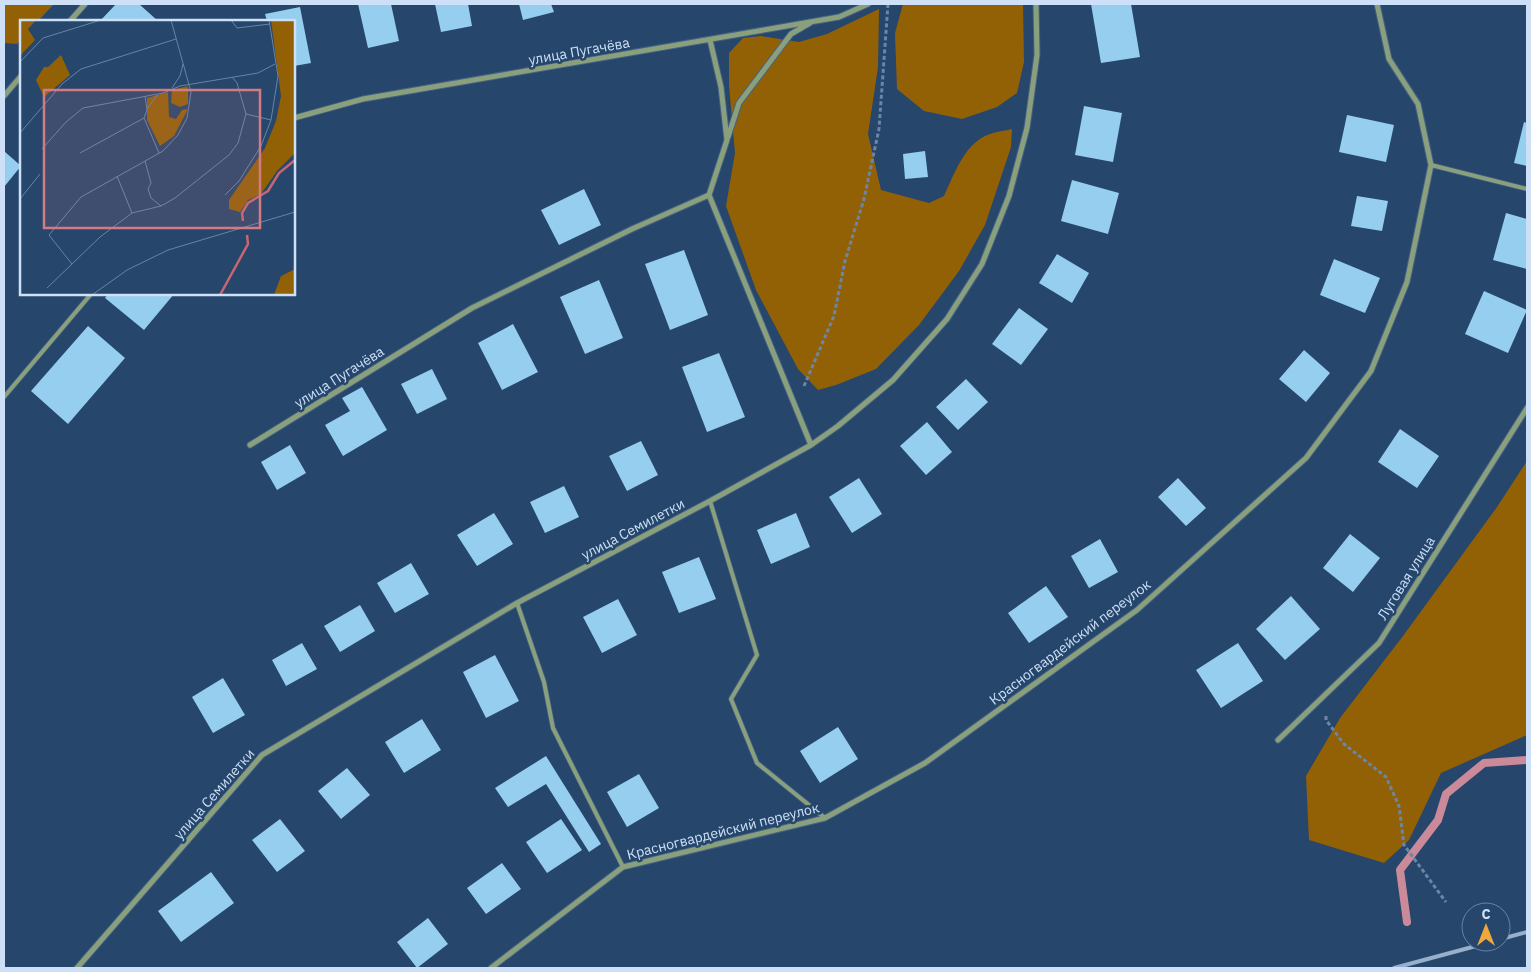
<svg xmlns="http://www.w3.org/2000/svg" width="1531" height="972" viewBox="0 0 1531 972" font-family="'IBM Plex Sans',sans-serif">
<rect width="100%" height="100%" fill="#26466c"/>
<path fill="#936105" d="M 4,4 L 54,4 L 38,21 L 21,21 L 21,40 L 17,44 L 4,43 Z
M 903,4 L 1023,4 L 1024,62 L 1017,93 L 997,107 L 962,119 L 924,111 L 897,89 L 895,33 Z
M 879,9 L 878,67 L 868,134 L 881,190 L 929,203 L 944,196 C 954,175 963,147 985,136 C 993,132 1004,131 1012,129 L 1011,147 L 985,225 L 959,271 L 919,325 L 876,369 L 836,385 L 818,390 L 798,369 L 756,290 L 726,206 L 735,153 L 729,86 L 729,53 L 743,38 L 761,36 L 799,42 L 827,34 Z
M 1527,461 L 1527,735 L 1441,773 L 1409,840 L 1384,863 L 1309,840 L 1306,776 L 1340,718 L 1403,636 L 1497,507 Z"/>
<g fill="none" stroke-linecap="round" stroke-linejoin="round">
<path stroke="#ca8a9a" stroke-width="8" d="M 1407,922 L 1400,870 L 1438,820 L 1446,794 L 1484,763 L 1527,760"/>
</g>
<path fill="#95ceef" d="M 116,4 L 139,4 L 158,21 L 100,21 Z
M 358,4 L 391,4 L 399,41 L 368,48 Z
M 435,4 L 468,4 L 472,26 L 441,32 Z
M 519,4 L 551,4 L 554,12 L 523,20 Z
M 1091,4 L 1131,4 L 1140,57 L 1101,63 Z
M 300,7 L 311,63 L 294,66 L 294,21 L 267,21 L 265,14 Z
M 1084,106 L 1122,113 L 1113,162 L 1075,155 Z
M 1347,115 L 1394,125 L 1386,162 L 1339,152 Z
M 1524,122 L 1527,123 L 1527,166 L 1514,163 Z
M 4,151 L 21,166 L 4,187 Z
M 925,151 L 928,177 L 905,179 L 903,154 Z
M 1072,180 L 1119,193 L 1108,234 L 1061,221 Z
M 584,189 L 601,225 L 559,245 L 541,210 Z
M 1357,196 L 1388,201 L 1382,231 L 1351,226 Z
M 1506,213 L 1527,219 L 1527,269 L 1493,260 Z
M 684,250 L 708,315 L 670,330 L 645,264 Z
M 1057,254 L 1089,273 L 1072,303 L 1039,283 Z
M 1334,259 L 1380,278 L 1365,313 L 1320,295 Z
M 599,280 L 623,338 L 585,354 L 560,297 Z
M 1484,291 L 1527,310 L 1508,353 L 1465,334 Z
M 108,294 L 174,294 L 144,330 L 105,298 Z
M 1019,308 L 1048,329 L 1021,365 L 992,344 Z
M 513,324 L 538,372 L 502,390 L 478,343 Z
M 88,326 L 125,358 L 68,424 L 31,391 Z
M 1304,350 L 1330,373 L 1306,402 L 1279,379 Z
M 719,353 L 745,417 L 707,432 L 682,367 Z
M 432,369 L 447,399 L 417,414 L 401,384 Z
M 966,379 L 988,402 L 958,430 L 936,407 Z
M 362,387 L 387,430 L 343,456 L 325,425 L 350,411 L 342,398 Z
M 927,422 L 952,452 L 926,475 L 900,446 Z
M 1400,429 L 1439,456 L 1417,488 L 1378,462 Z
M 641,441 L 658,475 L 627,491 L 609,456 Z
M 290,445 L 306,473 L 277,490 L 261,462 Z
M 859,478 L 882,514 L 852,533 L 829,497 Z
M 1178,478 L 1206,508 L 1186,526 L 1158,497 Z
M 564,486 L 579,517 L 545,533 L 530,502 Z
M 494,513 L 513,544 L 477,566 L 457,535 Z
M 796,513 L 810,547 L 771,564 L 757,530 Z
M 1350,534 L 1380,558 L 1353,592 L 1323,568 Z
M 1100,539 L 1118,572 L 1089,588 L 1071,556 Z
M 699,557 L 716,599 L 679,613 L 662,572 Z
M 411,563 L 429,594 L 395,613 L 377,583 Z
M 1046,586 L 1068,617 L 1029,643 L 1008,613 Z
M 1291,596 L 1320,629 L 1285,660 L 1256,629 Z
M 618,599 L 637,635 L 602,653 L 583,617 Z
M 360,605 L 375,631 L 340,652 L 324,626 Z
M 302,643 L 317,669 L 286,686 L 272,660 Z
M 1238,643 L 1263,681 L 1221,708 L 1196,670 Z
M 495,655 L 519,701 L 486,718 L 463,672 Z
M 223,678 L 245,715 L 213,733 L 192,697 Z
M 422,719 L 441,750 L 404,773 L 385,742 Z
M 838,727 L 858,759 L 820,783 L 800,751 Z
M 546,756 L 601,844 L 589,852 L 546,784 L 508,807 L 495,788 Z
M 347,768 L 370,795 L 341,819 L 318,791 Z
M 639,774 L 659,808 L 627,827 L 607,792 Z
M 280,819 L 305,851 L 277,872 L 252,840 Z
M 561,819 L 582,850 L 547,873 L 526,842 Z
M 502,863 L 521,889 L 486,914 L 467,888 Z
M 211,872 L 234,903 L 181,942 L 158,911 Z
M 428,918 L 448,944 L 417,968 L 397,942 Z"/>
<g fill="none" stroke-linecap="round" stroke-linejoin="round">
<defs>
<path id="lane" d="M 1431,165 L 1527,189
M 4,397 L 91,294
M 710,501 L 757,655 L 731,699 L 757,763 L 825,818
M 517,603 L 544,682 L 553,728 L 623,867"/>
<path id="street" d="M 70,21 L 85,4
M 710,40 L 721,87 L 727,140 L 709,195 L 811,445
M 4,96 L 21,76
M 294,118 L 363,99 L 839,17 L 868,4
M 728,137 L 739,103 L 791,34 L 810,23
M 250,445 L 472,308 L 632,229 L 709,195
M 1278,740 L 1379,643 L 1527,408
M 77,968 L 262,755 L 517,603 L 710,501 L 811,445 L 838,426 L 893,380 L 947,319 L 982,264 L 1009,196 L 1027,128 L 1037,55 L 1036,4
M 491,968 L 623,867 L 825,818 L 925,763 L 1137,610 L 1306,458 L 1371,371 L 1407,282 L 1431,165 L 1418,104 L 1389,59 L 1377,4"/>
</defs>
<use href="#lane" stroke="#446285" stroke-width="5.5"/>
<use href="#street" stroke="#446285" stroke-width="7"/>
<path stroke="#6b86a6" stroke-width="3" stroke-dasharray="4 2.5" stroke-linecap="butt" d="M 804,386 L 834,316 L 845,261 L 864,199 L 879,129 L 888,4
M 1326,716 L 1326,720 L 1344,744 L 1386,777 L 1399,806 L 1404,845 L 1446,902"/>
<use href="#lane" stroke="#8aa07c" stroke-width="4"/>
<use href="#street" stroke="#8aa07c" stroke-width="5"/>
<path stroke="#98afcb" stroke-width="4" d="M 1501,939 L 1527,932
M 1394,968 L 1491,942"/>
</g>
<g text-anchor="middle" stroke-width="5" stroke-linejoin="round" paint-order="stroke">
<g font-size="14" fill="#cde0f7" stroke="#26466c">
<text transform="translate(579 51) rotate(-10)" y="5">улица Пугачёва</text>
<text transform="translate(339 377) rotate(-32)" y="5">улица Пугачёва</text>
<text transform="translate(633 529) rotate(-28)" y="5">улица Семилетки</text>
<text transform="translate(1406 578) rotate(-58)" y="5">Луговая улица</text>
<text transform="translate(1070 642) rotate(-37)" y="5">Красногвардейский переулок</text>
<text transform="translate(214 794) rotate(-49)" y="5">улица Семилетки</text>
<text transform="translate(723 831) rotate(-14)" y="5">Красногвардейский переулок</text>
</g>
</g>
<g transform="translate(20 20)">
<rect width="275" height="275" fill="#26466c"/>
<path d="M 0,0 L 16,0 L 8,9 L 15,20 L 0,36 ZM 251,0 L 275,0 L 275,133 L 257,151 L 241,174 L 228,180 L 220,192 L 209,189 L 209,180 L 245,128 L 256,101 L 261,76 ZM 41,35 L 50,55 L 24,77 L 16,60 L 24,47 L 28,47 ZM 168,66 L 168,84 L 160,87 L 151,83 L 152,70 ZM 148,72 L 149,97 L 156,99 L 162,90 L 167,89 L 167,91 L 154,116 L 140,126 L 127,100 L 127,78 ZM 275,249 L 275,275 L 254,275 L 261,256 Z" fill="#936105"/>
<path fill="none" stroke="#c86572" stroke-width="2.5" d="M 223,201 L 222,193 L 228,183 L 248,171 L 259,153 L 275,140M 200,275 L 228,224 L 227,215"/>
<path fill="none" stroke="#6984a4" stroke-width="1" d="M 211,0 L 217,8 L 250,4M 0,42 L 23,18 L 81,0M 152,68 L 160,56 L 163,44M 125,76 L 127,90 L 124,98 L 139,133M 127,89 L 137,75M 226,94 L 251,100M 0,113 L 42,64 L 61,49 L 156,19M 22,129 L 46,102 L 63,88 L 143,73 L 160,66 L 238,53 L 255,44M 60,133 L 124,98M 125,141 L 131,163 L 128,169 L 131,178 L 141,186M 97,156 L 112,193M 205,175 L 219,161 L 241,126 L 251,100 L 258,56 L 249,0M 0,179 L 20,154M 52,244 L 29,215 L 61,177 L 143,131 L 158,115 L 167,98 L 171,72 L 151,0M 27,268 L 80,217 L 112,193 L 141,186 L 155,178 L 209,135 L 218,123 L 226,94 L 217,63 L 212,57M 72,275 L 107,250 L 148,230 L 275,192"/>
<path fill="#d27b85" fill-opacity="0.15" stroke="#d27b85" stroke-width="2.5" d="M 24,70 L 240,70 L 240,208 L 24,208 Z"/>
<rect width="275" height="275" fill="none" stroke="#cde0f7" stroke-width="2.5"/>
</g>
<rect width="1531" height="972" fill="none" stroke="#cde0f7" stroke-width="10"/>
<g transform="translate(1486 927)"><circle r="24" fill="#26466c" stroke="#6984a4"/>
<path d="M0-4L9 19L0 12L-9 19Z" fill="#eea83c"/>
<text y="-8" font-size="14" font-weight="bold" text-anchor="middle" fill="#cde0f7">С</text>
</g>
</svg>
